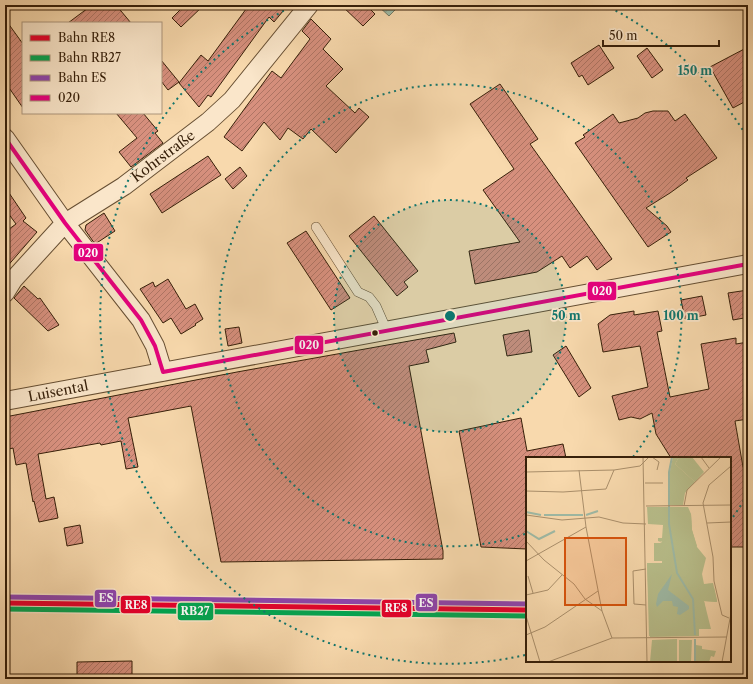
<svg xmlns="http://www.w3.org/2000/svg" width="753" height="684" viewBox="0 0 753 684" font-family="'Libre Caslon Text',serif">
<defs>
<pattern id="water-ripples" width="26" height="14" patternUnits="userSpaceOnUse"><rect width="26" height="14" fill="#9ebaa6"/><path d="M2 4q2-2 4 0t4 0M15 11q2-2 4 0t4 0" fill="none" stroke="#899f8e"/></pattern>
<pattern id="building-hatch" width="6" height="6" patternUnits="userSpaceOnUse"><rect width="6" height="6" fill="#d7907e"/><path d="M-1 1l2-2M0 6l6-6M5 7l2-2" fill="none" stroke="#af7565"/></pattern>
</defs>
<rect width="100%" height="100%" fill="#f8d9ad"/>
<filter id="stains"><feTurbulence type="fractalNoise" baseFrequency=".005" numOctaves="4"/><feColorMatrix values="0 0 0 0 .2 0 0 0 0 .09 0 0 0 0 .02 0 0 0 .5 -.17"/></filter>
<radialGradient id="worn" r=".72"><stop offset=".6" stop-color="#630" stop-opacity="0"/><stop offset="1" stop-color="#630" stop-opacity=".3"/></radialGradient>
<path fill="url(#water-ripples)" stroke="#747c67" d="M 377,5 L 395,5 L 397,8 L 389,16 Z"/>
<path fill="url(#building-hatch)" stroke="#361f09" d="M 92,5 L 116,5 L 131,23 L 68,23 Z
M 185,5 L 204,5 L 181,27 L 172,18 Z
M 249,5 L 288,5 L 274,22 L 269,17 L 211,97 L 208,95 L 199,107 L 179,83 L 201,55 L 208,61 Z
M 341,5 L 366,5 L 375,14 L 363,26 Z
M 5,19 L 23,44 L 23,108 L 5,82 Z
M 311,19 L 331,39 L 323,49 L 343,69 L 326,86 L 355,113 L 359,108 L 369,117 L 336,153 L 311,129 L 303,139 L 288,128 L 280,140 L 264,122 L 242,151 L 224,137 L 272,71 L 281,78 L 295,59 L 310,39 L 302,31 Z
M 599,45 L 614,68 L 588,85 L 582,75 L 579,77 L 571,63 Z
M 748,47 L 748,100 L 733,108 L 710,67 Z
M 647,48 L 663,70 L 652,78 L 637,56 Z
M 161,60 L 179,82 L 168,90 L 161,81 Z
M 500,84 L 538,139 L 530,144 L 612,259 L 597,270 L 587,256 L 570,268 L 562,256 L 537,272 L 475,284 L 469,251 L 520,242 L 483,190 L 514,169 L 470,104 Z
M 653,111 L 668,111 L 675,121 L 685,114 L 717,158 L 686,178 L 688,180 L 670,193 L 646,208 L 667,226 L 671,232 L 648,247 L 575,143 L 585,137 L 583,135 L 613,114 L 619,123 L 638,118 L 645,113 Z
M 116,113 L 143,113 L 158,131 L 155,133 L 163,143 L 131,167 L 119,152 L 137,138 Z
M 208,156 L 221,175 L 162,213 L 150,194 Z
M 240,167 L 247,176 L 233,189 L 225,179 Z
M 5,187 L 26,218 L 23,221 L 37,232 L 5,269 L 5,232 L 16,224 L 5,209 Z
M 104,213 L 115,231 L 95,244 L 85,230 L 86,225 Z
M 374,216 L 418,271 L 404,282 L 408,287 L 397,296 L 349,236 Z
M 306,231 L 350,298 L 331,310 L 287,243 Z
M 168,279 L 186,309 L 195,304 L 203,319 L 195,324 L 196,325 L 181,334 L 171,318 L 163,323 L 140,289 L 153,282 L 155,287 Z
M 24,286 L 38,299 L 40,298 L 59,325 L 48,331 L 14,298 Z
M 748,290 L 748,313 L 743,314 L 744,318 L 733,320 L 728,293 Z
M 702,296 L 706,315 L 685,319 L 681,300 Z
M 634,311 L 634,315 L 658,311 L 662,331 L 657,332 L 670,397 L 709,389 L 701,344 L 736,338 L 736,344 L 748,342 L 748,419 L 735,421 L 743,467 L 748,475 L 748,547 L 730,547 L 730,458 L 671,458 L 656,434 L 652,413 L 640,419 L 631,417 L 619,420 L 612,396 L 648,387 L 640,346 L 603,352 L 598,324 L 610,315 Z
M 239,327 L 242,343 L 228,346 L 225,329 Z
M 529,330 L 532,352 L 507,356 L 503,335 Z
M 454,333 L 456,342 L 426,350 L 429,362 L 409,366 L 443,551 L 443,559 L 221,562 L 191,406 L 128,418 L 138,467 L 126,469 L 121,441 L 101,445 L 100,443 L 38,454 L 46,499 L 54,497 L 58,518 L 39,522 L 34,501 L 33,502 L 26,463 L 16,465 L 13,448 L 5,450 L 5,417 L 237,372 Z
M 566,346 L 591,388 L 579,397 L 553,355 Z
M 521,418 L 527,451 L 563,444 L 566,458 L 527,458 L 527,549 L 481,547 L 459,431 Z
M 80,525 L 83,543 L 67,546 L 64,528 Z
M 132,661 L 132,679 L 77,679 L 77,662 Z"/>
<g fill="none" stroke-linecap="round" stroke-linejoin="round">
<defs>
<path id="lane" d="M 316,227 L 358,292 L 369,297 L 376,306 L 387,331"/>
<path id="street" d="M 5,138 L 65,223 L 141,320 L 155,346 L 163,372
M 5,293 L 13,280 L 65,223 L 124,186 L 208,122 L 232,100 L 309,5
M 5,401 L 748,264"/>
</defs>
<use href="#lane" stroke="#664e32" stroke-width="10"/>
<use href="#street" stroke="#664e32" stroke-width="20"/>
<use href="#lane" stroke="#fae6ca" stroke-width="9"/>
<use href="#street" stroke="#fae6ca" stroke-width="18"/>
<defs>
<path id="bus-1" d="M 5,138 L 65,223 L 141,320 L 155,346 L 163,372
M 163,372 L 748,264"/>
</defs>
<use href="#bus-1" stroke="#fae6ca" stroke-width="7"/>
<use href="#bus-1" stroke="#e5007d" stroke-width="4"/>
<defs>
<path id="rail-1" d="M 5,603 L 527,610"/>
<path id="rail-2" d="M 5,609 L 527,616"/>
<path id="rail-3" d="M 5,597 L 527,604"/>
</defs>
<use href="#rail-1" stroke="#fae6ca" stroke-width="8"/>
<use href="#rail-2" stroke="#fae6ca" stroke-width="8"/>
<use href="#rail-3" stroke="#fae6ca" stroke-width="8"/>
<use href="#rail-1" stroke="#e4002b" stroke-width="5"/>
<use href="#rail-2" stroke="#00a651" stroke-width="5"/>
<use href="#rail-3" stroke="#8e44ad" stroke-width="5"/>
</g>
<circle cx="450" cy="316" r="116" fill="#0f766e" fill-opacity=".12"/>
<g fill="none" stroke="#0f766e" stroke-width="2" stroke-dasharray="2 4">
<circle cx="450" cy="316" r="116"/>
<path d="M525 534A231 231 0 1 1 633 457"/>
<path d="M747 495A347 347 0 0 1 731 520M525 655A347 347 0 0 1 295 5M605 5A347 347 0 0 1 747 137"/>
</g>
<circle fill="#361f09" stroke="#fae6ca" stroke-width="1.5" cx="375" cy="333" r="3.5"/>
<g text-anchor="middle" stroke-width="3.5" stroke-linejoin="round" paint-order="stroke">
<g font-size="14" fill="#361f09" stroke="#fae6ca">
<text transform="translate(163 156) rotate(-37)" y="5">Kohrstraße</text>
<text transform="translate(58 391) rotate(-11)" y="5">Luisental</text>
</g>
</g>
<g transform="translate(526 457)">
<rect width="205" height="205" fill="#f8d9ad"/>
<path d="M 147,0 L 153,0 L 149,7 L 169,25 L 159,36 L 157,48 L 143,48 L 144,14 ZM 121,50 L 162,50 L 165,57 L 166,73 L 171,90 L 180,101 L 176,117 L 178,127 L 187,126 L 191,143 L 191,145 L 178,144 L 185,172 L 173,172 L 173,179 L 124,180 L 121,106 L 137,106 L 136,84 L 132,84 L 132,81 L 136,81 L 137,68 L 122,67 ZM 170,188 L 176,189 L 176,192 L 190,194 L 188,200 L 185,199 L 183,205 L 170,205 Z" fill="#b9c08d"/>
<path d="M 153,0 L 166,0 L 178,15 L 169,25 L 149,7 ZM 163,56 L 165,57 L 166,73 L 171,89 L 169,90 L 165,81 ZM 150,82 L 153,88 L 158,88 L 155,96 L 151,97 L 147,83 ZM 132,84 L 140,85 L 138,89 L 139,108 L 160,108 L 161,120 L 154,121 L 152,117 L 147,119 L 141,113 L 144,119 L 136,126 L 132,124 L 132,117 L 124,119 L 126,143 L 131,152 L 138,146 L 145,147 L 147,171 L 144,172 L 145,179 L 123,179 L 121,106 L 134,106 L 131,109 L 136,110 L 136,86 ZM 187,126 L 178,128 L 177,134 L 180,136 L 188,131 L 191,145 L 178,144 L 180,154 L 174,148 L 174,155 L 161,131 L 168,130 L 168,138 L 173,143 L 175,135 L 170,129 ZM 151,171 L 155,171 L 158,176 L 159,171 L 161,175 L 168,176 L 168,178 L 151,178 Z" fill="#b9c08d"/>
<path d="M 153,183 L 166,183 L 165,205 L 153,205 Z" fill="#b9c08d"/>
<path d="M 162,59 L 162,81 L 150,82 L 148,60 ZM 128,86 L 136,86 L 136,104 L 128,104 ZM 174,107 L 176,129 L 163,130 L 160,108 ZM 151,182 L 151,205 L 124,205 L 126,183 Z" fill="#b9c08d"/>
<path d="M 146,117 L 142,133 L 163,149 L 163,152 L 154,158 L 151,157 L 152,150 L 147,149 L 146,144 L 137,144 L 131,150 L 130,147 L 132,137 Z" fill="#9ebaa6"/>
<path fill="none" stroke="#9ebaa6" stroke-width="2" d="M 146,0 L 143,15 L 143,67 L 151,116 L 167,142 L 169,178M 0,55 L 15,58M 18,58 L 57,58M 60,58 L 72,54M 0,74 L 13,82 L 29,74M 169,205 L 169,182"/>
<path fill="none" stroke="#aa8f6b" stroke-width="1" d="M 117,0 L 121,205M 126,0 L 133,5 L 131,13M 175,0 L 183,11M 53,13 L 60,70 L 76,154M 0,15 L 88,13 L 114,9 L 123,0M 119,26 L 137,26M 0,34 L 37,35 L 80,32 L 88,13M 120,49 L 205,48M 158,49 L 161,33 L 195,0M 0,58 L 36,63 L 73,60 L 97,66 L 120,67M 181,66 L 205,65M 0,84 L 18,103 L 48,127 L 59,142 L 76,154 L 86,181M 0,104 L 60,70M 120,112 L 107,114 L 108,147 L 120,148M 2,119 L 7,136M 0,138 L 22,133 L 36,118M 0,159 L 14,205M 203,161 L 196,158 L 188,124 L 187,100 L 177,46 L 183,28 L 205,9M 0,178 L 19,170 L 72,134M 22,205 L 86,181 L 201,180M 196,205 L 205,156"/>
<path fill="#d6530c" fill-opacity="0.15" stroke="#d6530c" stroke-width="2" d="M 39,81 L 100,81 L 100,148 L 39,148 Z"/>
<rect width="205" height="205" fill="none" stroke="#361f09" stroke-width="2"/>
</g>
<circle cx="450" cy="316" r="6" fill="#0f766e" stroke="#fae6ca" stroke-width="2"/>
<g font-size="12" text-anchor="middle" font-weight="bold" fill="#0f766e" stroke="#fae6ca" stroke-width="3.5" stroke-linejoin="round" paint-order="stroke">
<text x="695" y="75">150 m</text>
<text x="566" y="320">50 m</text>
<text x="681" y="320">100 m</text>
</g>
<g stroke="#fae6ca" stroke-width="1.5">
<rect x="73" y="243" width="31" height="19" rx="4" fill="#e5007d"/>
<rect x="587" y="281" width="30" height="20" rx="4" fill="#e5007d"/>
<rect x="294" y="335" width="30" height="20" rx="4" fill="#e5007d"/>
<rect x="94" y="589" width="23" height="19" rx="4" fill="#8e44ad"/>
<rect x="415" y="593" width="23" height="19" rx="4" fill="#8e44ad"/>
<rect x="120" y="595" width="31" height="19" rx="4" fill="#e4002b"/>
<rect x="381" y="599" width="31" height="19" rx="4" fill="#e4002b"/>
<rect x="177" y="602" width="37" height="19" rx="4" fill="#00a651"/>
</g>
<g font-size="11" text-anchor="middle" font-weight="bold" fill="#fff">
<text x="88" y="257">020</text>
<text x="602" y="295">020</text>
<text x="309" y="349">020</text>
<text x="106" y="602">ES</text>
<text x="426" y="607">ES</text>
<text x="136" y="609">RE8</text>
<text x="396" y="612">RE8</text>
<text x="195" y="615">RB27</text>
</g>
<rect width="753" height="684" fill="none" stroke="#f8d9ad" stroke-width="20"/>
<rect x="6" y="6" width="741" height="672" fill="none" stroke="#361f09" stroke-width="2"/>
<rect x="10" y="10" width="733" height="664" fill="none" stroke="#361f09"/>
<rect x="22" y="22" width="140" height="92" fill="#fae6ca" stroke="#ac967d"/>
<rect x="30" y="35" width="20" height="6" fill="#e4002b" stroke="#ac967d"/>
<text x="58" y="42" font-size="12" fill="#361f09">Bahn RE8</text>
<rect x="30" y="55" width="20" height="6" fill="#00a651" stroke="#ac967d"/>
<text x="58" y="62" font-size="12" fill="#361f09">Bahn RB27</text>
<rect x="30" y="75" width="20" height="6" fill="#8e44ad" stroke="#ac967d"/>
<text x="58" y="82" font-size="12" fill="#361f09">Bahn ES</text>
<rect x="30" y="95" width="20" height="6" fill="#e5007d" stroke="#ac967d"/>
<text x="58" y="102" font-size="12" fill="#361f09">020</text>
<path d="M603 40v6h116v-6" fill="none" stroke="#361f09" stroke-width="2"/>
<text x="609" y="40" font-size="12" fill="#361f09" stroke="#fae6ca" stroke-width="3" paint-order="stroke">50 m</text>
<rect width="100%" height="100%" filter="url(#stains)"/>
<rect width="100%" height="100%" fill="url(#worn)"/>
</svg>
